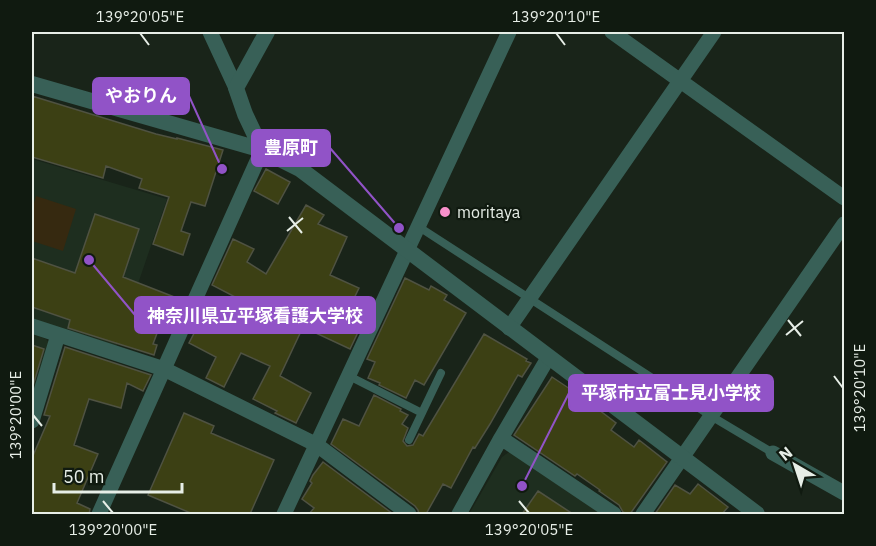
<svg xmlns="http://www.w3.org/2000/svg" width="876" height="546" viewBox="0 0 876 546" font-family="'IBM Plex Sans','Noto Sans JP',sans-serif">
<rect width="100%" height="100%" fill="#192419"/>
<path fill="#1e2e1f" d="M 32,159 L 167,199 L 116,348 L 32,321 Z
M 32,334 L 46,339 L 50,344 L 32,403 Z
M 509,452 L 601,514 L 469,514 L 502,457 Z"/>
<path fill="#362910" d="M 36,196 L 76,209 L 63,251 L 32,241 L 32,210 Z"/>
<path fill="#3c4014" stroke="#4f5242" stroke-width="1.5" d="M 32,96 L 156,134 L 177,139 L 177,138 L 223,150 L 205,206 L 191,202 L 181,231 L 190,234 L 183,255 L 153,244 L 169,197 L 139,188 L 142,179 L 106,166 L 103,178 L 32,157 Z
M 266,169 L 290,182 L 278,204 L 254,191 Z
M 306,205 L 324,215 L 318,224 L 347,237 L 330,275 L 359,288 L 344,319 L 361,326 L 350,349 L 303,327 L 280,376 L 311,393 L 296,423 L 275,413 L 277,411 L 253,399 L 270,366 L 241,353 L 224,387 L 206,378 L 216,357 L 189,343 L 201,320 L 226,333 L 243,301 L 212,285 L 233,239 L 254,249 L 247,262 L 266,274 Z
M 95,214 L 139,229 L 123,277 L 182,300 L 175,316 L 165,312 L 153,344 L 157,345 L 154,355 L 68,328 L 70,320 L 32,307 L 32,258 L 75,273 Z
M 405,278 L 429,290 L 431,286 L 447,295 L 444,300 L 466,313 L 424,385 L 415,380 L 406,398 L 379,385 L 380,383 L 368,378 L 375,362 L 367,359 Z
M 484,334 L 527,359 L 526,361 L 531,363 L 522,377 L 518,375 L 490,424 L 475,448 L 473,447 L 451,488 L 443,484 L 426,514 L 419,514 L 418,510 L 415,506 L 331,444 L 343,419 L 359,426 L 374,395 L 401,409 L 400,411 L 408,415 L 402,424 L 408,428 L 403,441 L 407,446 L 413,445 L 419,434 L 423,436 Z
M 32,345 L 44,349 L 32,389 Z
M 65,347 L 151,375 L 143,391 L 127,383 L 121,408 L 89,399 L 74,445 L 98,454 L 77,503 L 90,509 L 89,514 L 32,514 L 32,458 L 50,416 L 44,415 Z
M 552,377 L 582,397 L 616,423 L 611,430 L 634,447 L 639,440 L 667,462 L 630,514 L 627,514 L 623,512 L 619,505 L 599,491 L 600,490 L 577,474 L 575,476 L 514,435 Z
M 184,413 L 214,426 L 211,433 L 274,460 L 250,514 L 193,514 L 148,495 Z
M 323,462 L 393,514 L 309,514 L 314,508 L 302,499 L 312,483 L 310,481 L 313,475 Z
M 698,484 L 728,507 L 722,514 L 655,514 L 675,485 L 690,494 Z
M 538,491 L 573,514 L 522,514 Z"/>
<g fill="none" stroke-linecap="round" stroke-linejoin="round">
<path stroke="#386057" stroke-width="8" d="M 419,227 L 711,416 L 773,453
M 349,376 L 422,413
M 409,440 L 441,373"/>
<path stroke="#386057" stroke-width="15" d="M 210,32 L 236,88
M 612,32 L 844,198
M 32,326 L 164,369 L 317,445 L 409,514
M 509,328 L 714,32
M 32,421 L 58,335
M 501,438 L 614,514
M 773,453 L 844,493
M 99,514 L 262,150
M 284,514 L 509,32
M 459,514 L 501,438 L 548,358
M 643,514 L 844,224"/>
<path stroke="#386057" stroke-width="16" d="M 32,84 L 262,150 L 300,169 L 757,514
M 262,150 L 245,114 L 236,88 L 267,32"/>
</g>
<path fill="none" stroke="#e7eee7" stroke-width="2" d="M 140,33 L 149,45M 556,33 L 565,45M 289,217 L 302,233M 287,231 L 303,218M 788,320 L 801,336M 786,335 L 803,321M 834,376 L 843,388M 33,415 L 42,426M 103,501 L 113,513M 519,501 L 529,513"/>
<circle fill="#f890cb" stroke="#101a10" stroke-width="2" cx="445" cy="212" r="6"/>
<g text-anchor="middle" stroke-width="4.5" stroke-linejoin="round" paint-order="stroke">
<g font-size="16" fill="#e7eee7" stroke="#101a10" text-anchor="start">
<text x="457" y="218">moritaya</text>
</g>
</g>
<path fill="none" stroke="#9153c7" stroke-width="2" d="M222 169L189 96M399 228L330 148M89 260L135 315M522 486L569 393"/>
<g fill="#9153c7" stroke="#101a10" stroke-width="2">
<circle cx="222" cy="169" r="6"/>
<circle cx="399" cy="228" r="6"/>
<circle cx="89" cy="260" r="6"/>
<circle cx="522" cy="486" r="6"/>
</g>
<g fill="#9153c7" stroke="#9153c7" stroke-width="2">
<rect x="93" y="78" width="96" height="36" rx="6"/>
<rect x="252" y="130" width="78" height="36" rx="6"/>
<rect x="135" y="297" width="240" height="36" rx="6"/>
<rect x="569" y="375" width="204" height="36" rx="6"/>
</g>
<g font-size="18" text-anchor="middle" font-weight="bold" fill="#fff">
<text x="141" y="102">やおりん</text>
<text x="291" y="154">豊原町</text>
<text x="255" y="322">神奈川県立平塚看護大学校</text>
<text x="671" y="399">平塚市立富士見小学校</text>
</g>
<rect width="876" height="546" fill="none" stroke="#101a10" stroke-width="66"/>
<g transform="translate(795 465) rotate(321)" stroke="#101a10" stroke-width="4.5" paint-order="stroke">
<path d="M0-4.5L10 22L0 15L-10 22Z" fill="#e7eee7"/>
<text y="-9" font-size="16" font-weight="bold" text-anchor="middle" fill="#e7eee7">N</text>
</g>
<path d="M54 483v9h128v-9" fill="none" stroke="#e7eee7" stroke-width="3"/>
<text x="63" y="483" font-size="18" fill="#e7eee7" stroke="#101a10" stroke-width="4.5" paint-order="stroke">50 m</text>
<rect x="33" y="33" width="810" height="480" fill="none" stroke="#e7eee7" stroke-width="2"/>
<g font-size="15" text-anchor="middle" fill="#e7eee7">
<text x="140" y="22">139°20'05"E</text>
<text x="556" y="22">139°20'10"E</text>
<text transform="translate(860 388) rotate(-90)" y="5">139°20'10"E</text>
<text transform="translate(16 415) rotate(-90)" y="5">139°20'00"E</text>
<text x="113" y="535">139°20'00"E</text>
<text x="529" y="535">139°20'05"E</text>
</g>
</svg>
